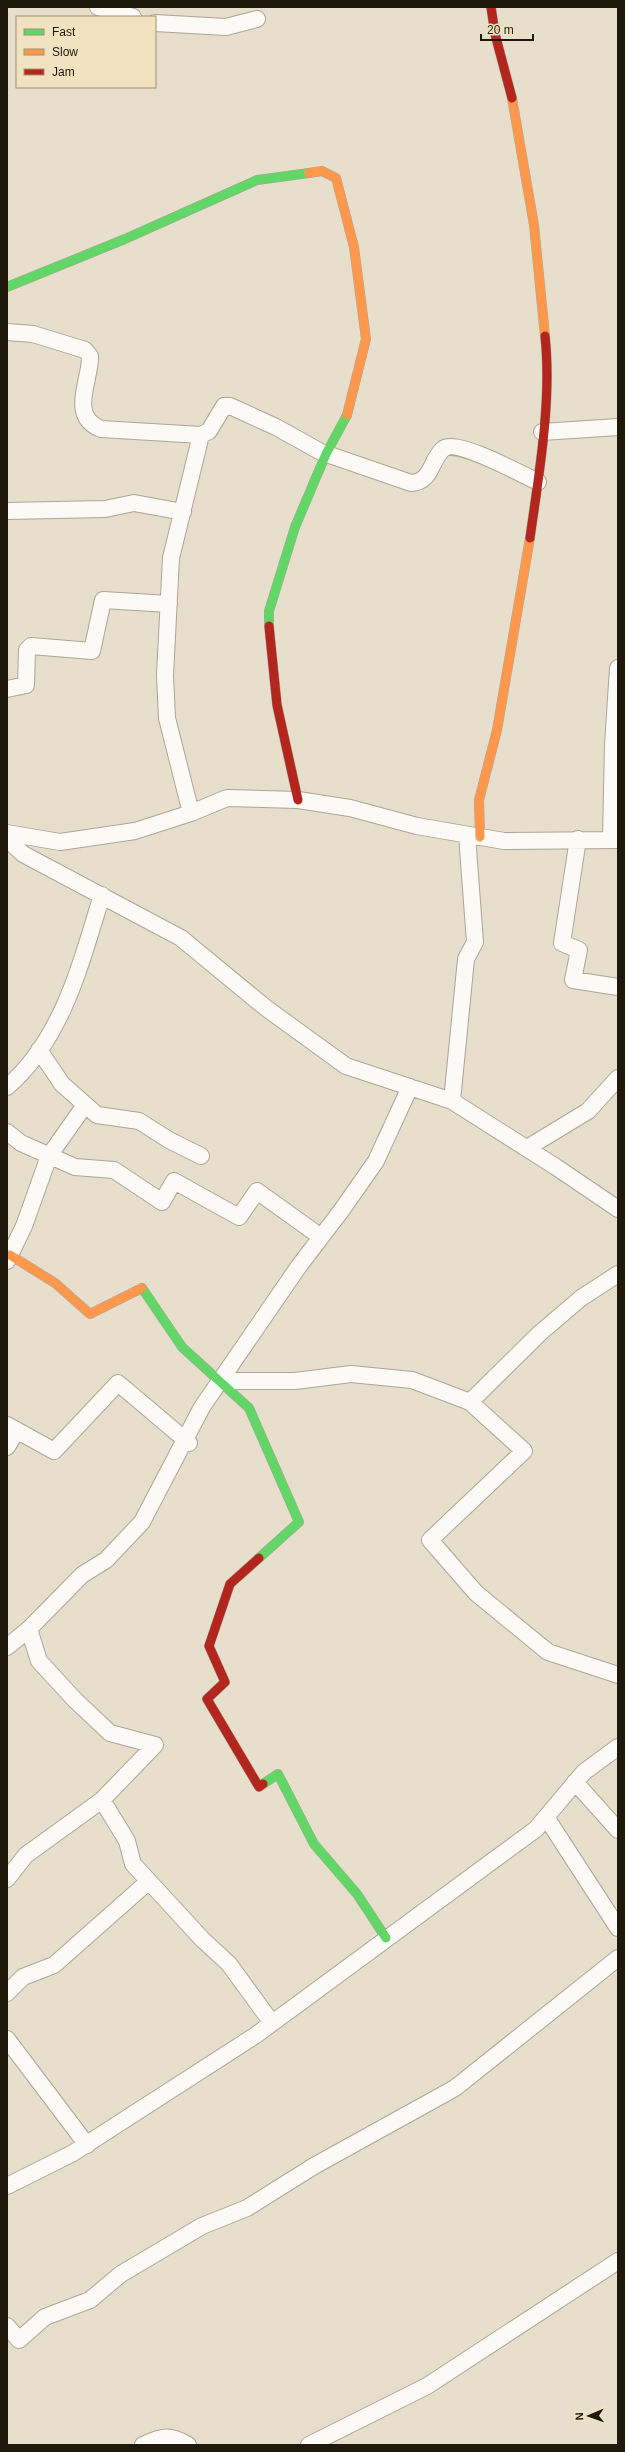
<svg xmlns="http://www.w3.org/2000/svg" width="625" height="2452" viewBox="0 0 625 2452" font-family="Helvetica,sans-serif">
<rect width="100%" height="100%" fill="#e7decb"/>
<g fill="none" stroke-linecap="round" stroke-linejoin="round">
<defs>
<path id="street" d="M 98,7 L 133,17
M 155,23 L 226,27 L 257,19
M 7,332 L 33,334 L 85,350 L 90,356 C 91,380 68,416 101,429 L 201,435 L 209,431 L 224,406 L 230,406 L 276,427 L 321,452 L 411,483 C 432,482 430,461 443,449 C 456,438 523,475 538,482
M 542,432 L 618,427
M 7,511 L 105,509 L 134,503 L 183,512
M 7,689 L 26,685 L 27,650 L 31,646 L 92,651 L 103,600 L 169,604
M 191,813 L 167,718 L 165,675 L 171,558 L 201,435
M 7,833 L 60,842 L 135,831 L 191,813 L 227,798 L 298,800 L 350,808 L 417,826 L 504,841 L 618,840
M 7,839 L 23,854 L 181,938 L 266,1008 L 346,1066 L 452,1101 L 556,1167 L 618,1209
M 578,839 L 562,943 L 579,950 L 573,980 L 618,987
M 611,839 L 613,745 L 618,668
M 39,1050 L 62,1084 L 97,1115 L 139,1121 L 169,1140 L 201,1156
M 7,1087 C 63,1039 81,962 102,895
M 452,1101 L 466,959 L 475,942 L 467,835
M 7,1132 L 21,1143 L 75,1167 L 114,1170 L 162,1202 L 174,1181 L 239,1217 L 257,1191 L 321,1237
M 527,1148 L 588,1111 L 618,1078
M 7,1261 L 24,1226 L 49,1156 L 85,1105
M 618,1274 L 581,1298 L 540,1333 L 470,1402 L 524,1451 L 430,1540 L 476,1593 L 548,1652 L 618,1675
M 220,1381 L 295,1381 L 351,1374 L 412,1380 L 470,1402
M 7,1425 L 54,1451 L 118,1383 L 189,1443
M 7,1447 L 16,1432
M 7,1647 L 29,1629 L 82,1575 L 106,1560 L 142,1522 L 202,1407 L 299,1266 L 341,1211 L 376,1161 L 410,1087
M 575,1782 L 618,1830
M 102,1800 L 127,1841 L 133,1864 L 202,1939 L 229,1964 L 272,2023
M 546,1817 L 618,1928
M 7,1879 L 26,1855 L 102,1800 L 155,1745 L 110,1733 L 75,1700 L 39,1661 L 29,1629
M 7,1993 L 23,1977 L 54,1965 L 149,1881
M 7,2039 L 87,2145
M 7,2186 L 73,2153 L 256,2035 L 536,1829 L 584,1772 L 618,1747
M 7,2326 L 19,2340 L 45,2317 L 90,2300 L 121,2274 L 202,2226 L 247,2208 L 314,2166 L 455,2088 L 618,1958
M 143,2445 C 162,2436 170,2434 188,2445
M 309,2445 L 427,2386 L 618,2261"/>
<path id="fast" d="M 7,287 L 125,239 L 257,180 L 309,173
M 269,626 L 269,611 L 295,527 L 326,454 L 347,415
M 142,1288 L 182,1347 L 249,1408 L 299,1522 L 259,1558
M 263,1784 L 278,1774 L 314,1844 L 357,1894 L 386,1938"/>
<path id="slow" d="M 512,98 L 534,225 L 545,336
M 309,173 L 322,171 L 336,178 L 354,247 L 366,339 L 347,415
M 480,837 L 479,800 L 497,730 L 530,538
M 10,1255 L 55,1283 L 90,1314 L 142,1288"/>
<path id="jam" d="M 491,7 L 495,34 L 512,98
M 530,538 C 539,473 552,401 545,336
M 269,626 L 277,705 L 298,800
M 259,1558 L 230,1584 L 209,1646 L 225,1682 L 207,1699 L 259,1787 L 263,1784"/>
</defs>
<use href="#street" stroke="#ada697" stroke-width="18"/>
<use href="#fast" stroke="#ada697" stroke-width="10"/>
<use href="#slow" stroke="#ada697" stroke-width="10"/>
<use href="#jam" stroke="#ada697" stroke-width="10"/>
<use href="#street" stroke="#fbfaf7" stroke-width="16"/>
<use href="#fast" stroke="#63d668" stroke-width="9"/>
<use href="#slow" stroke="#ff974d" stroke-width="9"/>
<use href="#jam" stroke="#b3261e" stroke-width="9"/>
</g>
<rect width="625" height="2452" fill="none" stroke="#1f190c" stroke-width="16"/>
<rect x="16" y="16" width="140" height="72" fill="#f2e3c0" stroke="#9e9278"/>
<rect x="24" y="29" width="20" height="6" fill="#63d668" stroke="#9e9278"/>
<text x="52" y="36" font-size="12" fill="#1f190c">Fast</text>
<rect x="24" y="49" width="20" height="6" fill="#ff974d" stroke="#9e9278"/>
<text x="52" y="56" font-size="12" fill="#1f190c">Slow</text>
<rect x="24" y="69" width="20" height="6" fill="#b3261e" stroke="#9e9278"/>
<text x="52" y="76" font-size="12" fill="#1f190c">Jam</text>
<g transform="translate(589 2416) rotate(268)" stroke="#f2e3c0" stroke-width="3" paint-order="stroke">
<path d="M0-3L7 15L0 10L-7 15Z" fill="#1f190c"/>
<text y="-6" font-size="11" font-weight="bold" text-anchor="middle" fill="#1f190c">N</text>
</g>
<path d="M481 34v6h52v-6" fill="none" stroke="#1f190c" stroke-width="2"/>
<text x="487" y="34" font-size="12" fill="#1f190c" stroke="#f2e3c0" stroke-width="3" paint-order="stroke">20 m</text>
</svg>
